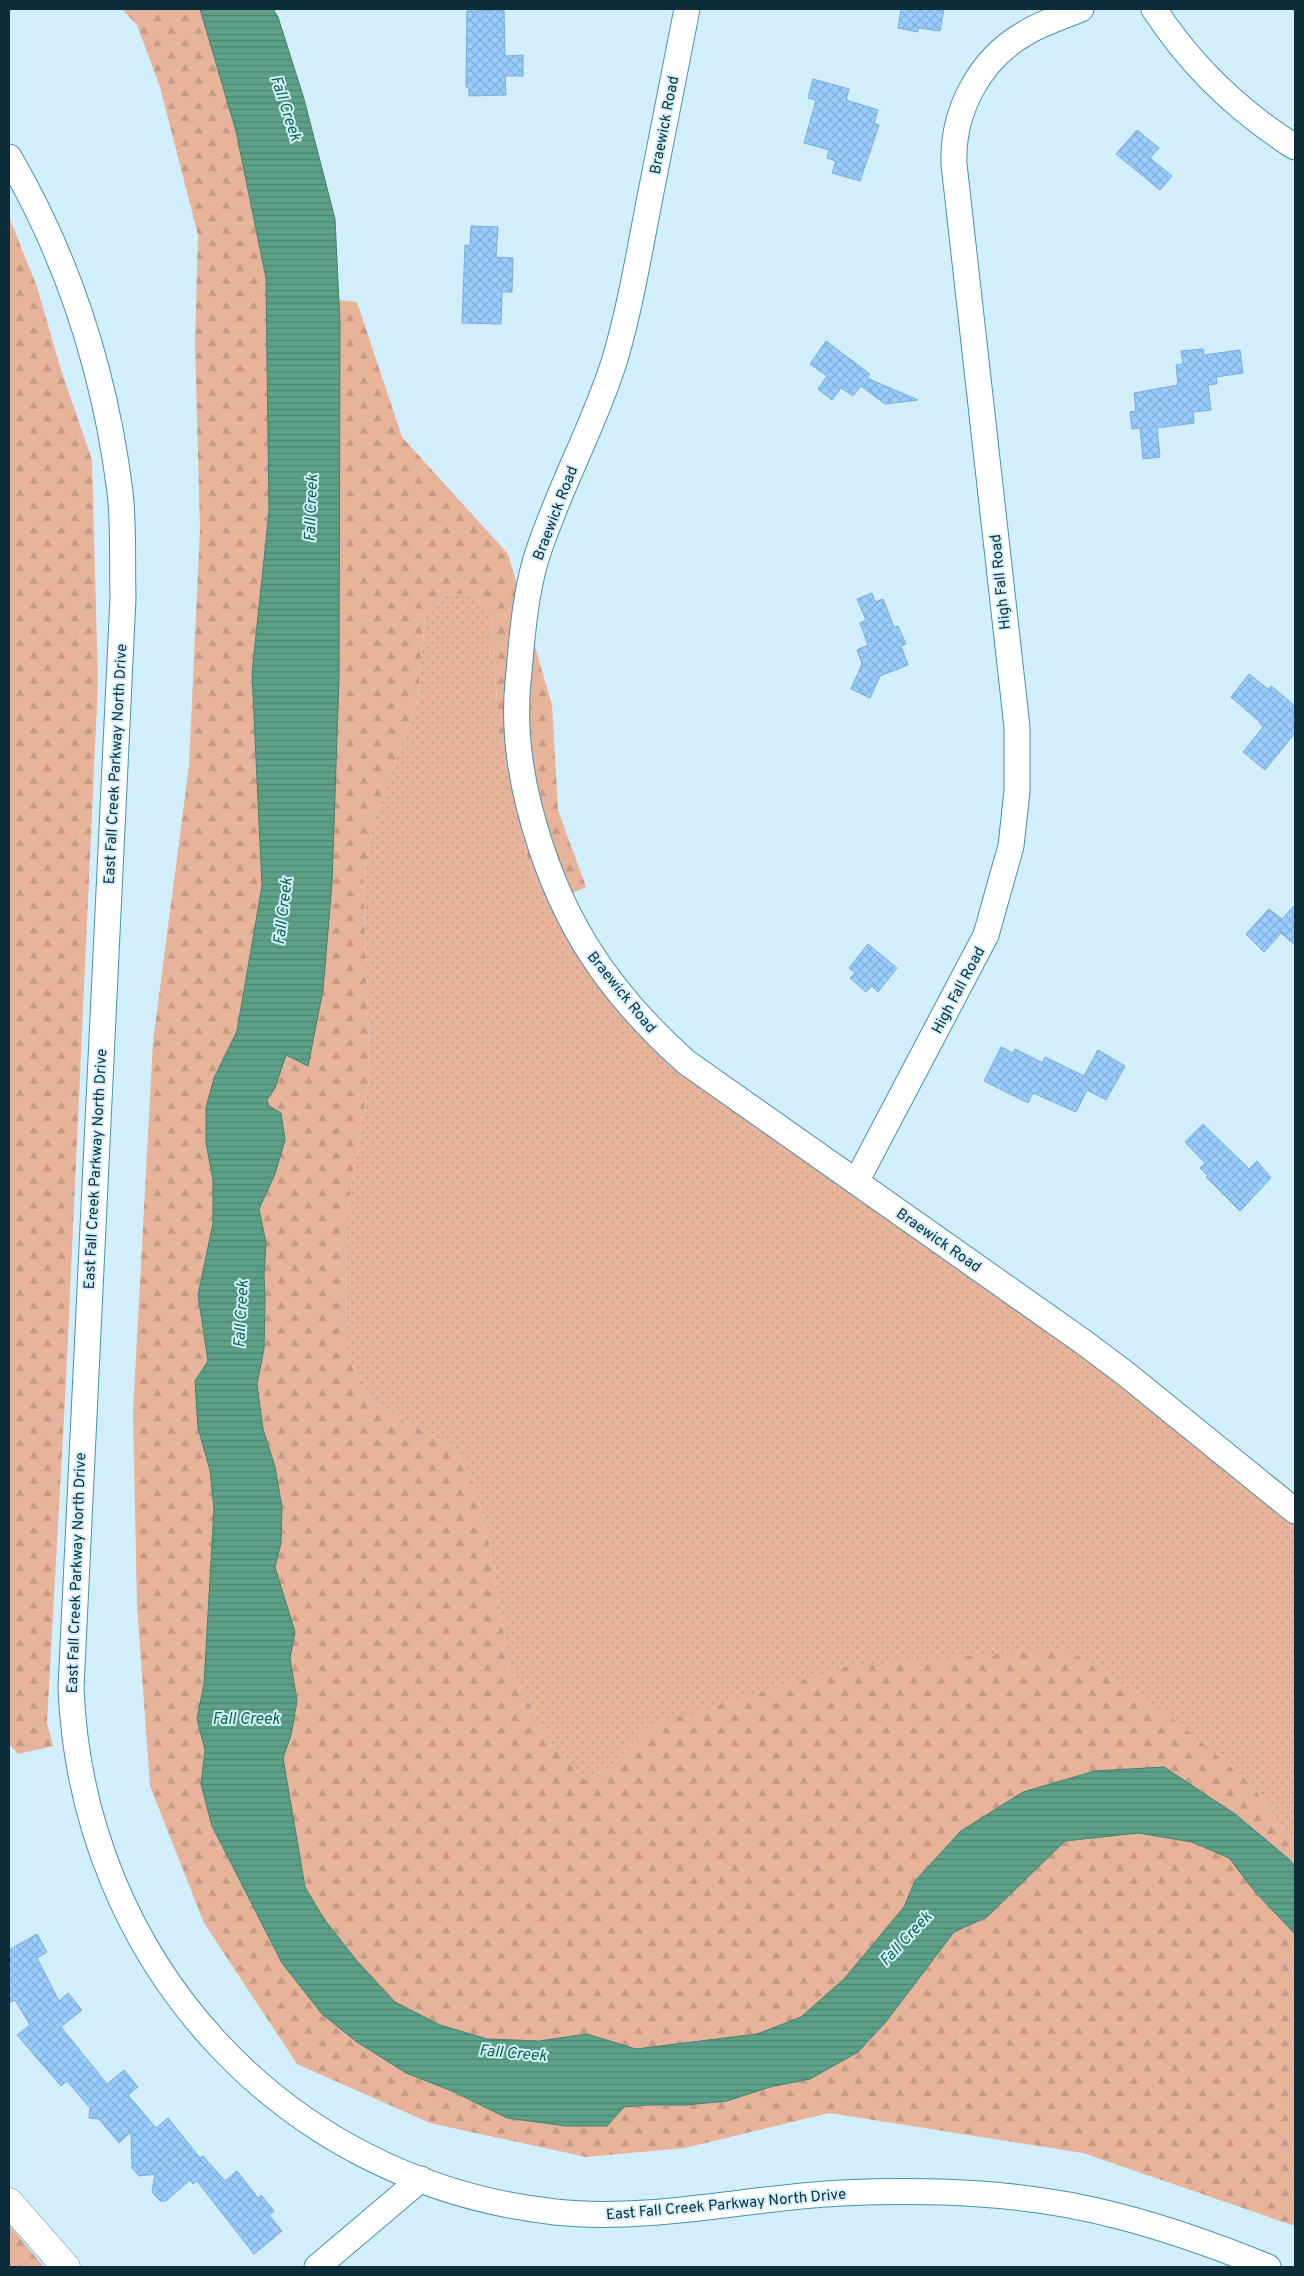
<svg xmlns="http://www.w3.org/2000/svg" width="1304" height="2276" viewBox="0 0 1304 2276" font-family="Overpass,sans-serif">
<defs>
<pattern id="grass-dots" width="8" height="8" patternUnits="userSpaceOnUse" patternTransform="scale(1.25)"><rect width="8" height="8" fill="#e7b49b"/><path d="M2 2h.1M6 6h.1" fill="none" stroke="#c59b86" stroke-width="1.8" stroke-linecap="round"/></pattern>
<pattern id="forest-firs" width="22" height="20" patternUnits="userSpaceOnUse" patternTransform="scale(1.25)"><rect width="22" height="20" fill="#e7b49b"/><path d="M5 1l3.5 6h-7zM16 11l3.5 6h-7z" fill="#c59b86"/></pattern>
<pattern id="water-rules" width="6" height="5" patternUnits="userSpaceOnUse" patternTransform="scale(1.25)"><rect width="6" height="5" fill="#5da288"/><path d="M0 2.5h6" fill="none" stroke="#4b8470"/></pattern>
<pattern id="building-cross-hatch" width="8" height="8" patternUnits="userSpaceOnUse" patternTransform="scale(1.25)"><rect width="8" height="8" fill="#99cdfd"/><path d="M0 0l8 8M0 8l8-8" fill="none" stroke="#82b0da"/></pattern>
</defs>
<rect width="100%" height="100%" fill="#d2eefb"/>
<path fill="url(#grass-dots)" d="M 473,593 L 491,616 L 499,732 L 531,872 L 587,970 L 642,1036 L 1158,1412 L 1295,1524 L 1295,1846 L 1252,1785 L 649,1726 L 609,1768 L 585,1780 L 547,1738 L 509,1665 L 486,1525 L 469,1471 L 451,1448 L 373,1402 L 346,1355 L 347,1211 L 370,1074 L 363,881 L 372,827 L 418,698 L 425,616 L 445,595 Z"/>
<path fill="url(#forest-firs)" d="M 122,9 L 200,9 L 236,131 L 266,278 L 269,512 L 252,673 L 262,886 L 237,1031 L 214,1078 L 206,1143 L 213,1180 L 213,1223 L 198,1295 L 208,1361 L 195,1381 L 198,1428 L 210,1470 L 214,1509 L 204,1684 L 197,1719 L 205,1750 L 201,1784 L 212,1826 L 282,1963 L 323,2014 L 357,2042 L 406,2073 L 452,2091 L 507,2118 L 566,2126 L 607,2126 L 623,2107 L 770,2087 L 810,2079 L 858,2052 L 885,2023 L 954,1932 L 987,1917 L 1065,1841 L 1138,1833 L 1192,1842 L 1229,1858 L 1256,1893 L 1295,1934 L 1295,2226 L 1083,2153 L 829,2113 L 685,2148 L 586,2157 L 430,2123 L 297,2064 L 204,1923 L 150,1786 L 137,1605 L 133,1412 L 153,1042 L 189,766 L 200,529 L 195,343 L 198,235 L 160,87 L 137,25 Z
M 9,217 L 37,287 L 61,370 L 92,460 L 98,682 L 66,1381 L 47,1722 L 53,1746 L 18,1754 L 9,1744 Z
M 339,300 L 357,302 L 402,437 L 508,554 L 552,705 L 558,810 L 586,887 L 549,903 L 531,872 L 499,732 L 491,616 L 473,593 L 445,595 L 425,616 L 418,698 L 372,827 L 363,881 L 370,1074 L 347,1211 L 346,1355 L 373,1402 L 451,1448 L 469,1471 L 486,1525 L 509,1665 L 547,1738 L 585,1780 L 609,1768 L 649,1726 L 845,1667 L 1065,1648 L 1164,1711 L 1252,1785 L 1295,1846 L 1295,1866 L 1289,1858 L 1235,1814 L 1164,1768 L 915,1881 L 904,1907 L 844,1979 L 801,2017 L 757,2034 L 636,2049 L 587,2034 L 539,2041 L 487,2039 L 440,2025 L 395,2002 L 357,1961 L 324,1919 L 305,1887 L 283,1758 L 291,1735 L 297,1701 L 290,1658 L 295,1632 L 275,1567 L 281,1543 L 282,1507 L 275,1467 L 263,1429 L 257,1384 L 264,1349 L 265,1300 L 264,1276 L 266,1243 L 259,1209 L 275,1174 L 285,1140 L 266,1100 L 275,1088 L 286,1055 L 307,1065 L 339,677 Z
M 9,2225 L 44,2267 L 9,2267 Z"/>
<path fill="url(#water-rules)" stroke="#447f70" d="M 200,9 L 273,9 L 278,17 L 304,99 L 335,219 L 340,323 L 339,677 L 332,883 L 323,990 L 308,1066 L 286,1055 L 275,1088 L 267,1100 L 269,1106 L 281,1113 L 285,1140 L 275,1174 L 259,1209 L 266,1243 L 264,1276 L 265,1300 L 264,1349 L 257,1384 L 263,1429 L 275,1467 L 282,1507 L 281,1543 L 275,1567 L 295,1632 L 290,1658 L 297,1701 L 291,1735 L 283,1758 L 305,1887 L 324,1919 L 357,1961 L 395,2002 L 440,2025 L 487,2039 L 539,2041 L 587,2034 L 636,2049 L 757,2034 L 801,2017 L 844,1979 L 904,1907 L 915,1881 L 961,1831 L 1023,1792 L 1095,1771 L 1164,1767 L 1235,1814 L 1289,1859 L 1295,1866 L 1295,1934 L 1256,1893 L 1229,1858 L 1192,1842 L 1138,1833 L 1065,1841 L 987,1917 L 954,1932 L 885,2023 L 858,2052 L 810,2079 L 770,2087 L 727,2101 L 686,2105 L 648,2105 L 624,2107 L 607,2126 L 566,2126 L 507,2118 L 452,2091 L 406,2073 L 357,2042 L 322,2014 L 282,1963 L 212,1826 L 201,1784 L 205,1750 L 197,1719 L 204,1684 L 214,1509 L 210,1470 L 198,1428 L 195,1381 L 208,1361 L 198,1295 L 213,1223 L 213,1180 L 206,1143 L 206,1108 L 214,1078 L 237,1031 L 262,886 L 252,673 L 269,512 L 266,278 L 236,131 Z"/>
<path fill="url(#building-cross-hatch)" stroke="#7aaddb" d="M 901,9 L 944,9 L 940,31 L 918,28 L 918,32 L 898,28 Z
M 504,10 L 505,56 L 523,55 L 523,76 L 505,76 L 506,95 L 469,96 L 469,88 L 466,87 L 467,11 Z
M 813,79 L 849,89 L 846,100 L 878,110 L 874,123 L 879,125 L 860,181 L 832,173 L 836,161 L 827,158 L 829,150 L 804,143 L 816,100 L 808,98 Z
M 1137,130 L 1159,148 L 1150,158 L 1172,176 L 1160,190 L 1116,154 Z
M 471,226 L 498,227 L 496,257 L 513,258 L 512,292 L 502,292 L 501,324 L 462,323 L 465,245 L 470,246 Z
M 826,341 L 870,374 L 867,378 L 918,400 L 885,404 L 861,386 L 853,396 L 841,388 L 832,400 L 818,389 L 827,376 L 810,364 Z
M 1203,349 L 1204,355 L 1240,350 L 1243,373 L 1216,377 L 1217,384 L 1208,385 L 1211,410 L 1193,412 L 1194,423 L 1157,428 L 1160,457 L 1143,459 L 1140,428 L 1132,429 L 1130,412 L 1136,411 L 1134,393 L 1178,385 L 1176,365 L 1183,364 L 1181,351 Z
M 872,593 L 875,602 L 883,599 L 894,627 L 898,626 L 906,644 L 901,646 L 908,665 L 880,676 L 870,698 L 851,689 L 862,664 L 857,650 L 868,645 L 860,623 L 866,620 L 857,599 Z
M 1249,674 L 1268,689 L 1271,686 L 1295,706 L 1295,733 L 1265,770 L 1243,752 L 1263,727 L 1259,723 L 1260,722 L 1231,697 Z
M 1295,905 L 1295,945 L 1281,933 L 1264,952 L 1246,934 L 1269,909 L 1282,919 Z
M 868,944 L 897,968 L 878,992 L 872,986 L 866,992 L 850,978 L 855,973 L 849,968 Z
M 1001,1047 L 1013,1053 L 1015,1049 L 1043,1063 L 1045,1057 L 1084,1076 L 1098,1050 L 1125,1066 L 1106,1100 L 1087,1090 L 1076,1112 L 1033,1093 L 1028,1103 L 984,1081 Z
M 1203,1124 L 1249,1169 L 1257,1161 L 1271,1178 L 1240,1211 L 1206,1177 L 1208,1176 L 1200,1168 L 1205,1163 L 1185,1142 Z
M 37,1934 L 47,1952 L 37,1958 L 59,2001 L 68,1993 L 82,2010 L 61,2027 L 107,2084 L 124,2070 L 138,2087 L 128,2095 L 156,2128 L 168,2118 L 200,2158 L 203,2156 L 225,2181 L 237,2171 L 258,2198 L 261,2195 L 274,2211 L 269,2215 L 282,2231 L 254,2254 L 197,2181 L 193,2184 L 190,2180 L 166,2201 L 160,2201 L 152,2192 L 155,2174 L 139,2176 L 132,2168 L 131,2132 L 119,2143 L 99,2119 L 89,2118 L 90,2108 L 67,2081 L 61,2086 L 17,2035 L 30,2025 L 15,2000 L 9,2003 L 9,1950 Z"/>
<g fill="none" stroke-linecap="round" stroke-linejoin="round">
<defs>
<path id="minor" d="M 687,9 C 675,70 663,131 651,192 C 640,248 631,304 615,359 C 594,427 557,491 536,559 C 524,600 522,641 518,682 C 514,723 519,766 529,806 C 556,913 603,988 686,1062 L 1082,1341 L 1126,1374 L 1295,1511
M 1154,9 C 1191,66 1238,111 1295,147
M 9,157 C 69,260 105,373 120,492 C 124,527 122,563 123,598 L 71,1688 C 82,1960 282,2182 555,2212 C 651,2222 745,2198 841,2193 C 933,2189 1028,2192 1118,2216 C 1169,2229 1219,2247 1268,2267
M 856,1182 L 986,935 L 1011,846 L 1017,791 L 1017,727 L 954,164 C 952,112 979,60 1024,34 C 1041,23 1062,17 1081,9
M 317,2267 L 421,2179"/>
<path id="major" d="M 9,2202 L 66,2267"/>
</defs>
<use href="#minor" stroke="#4691b0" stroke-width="27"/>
<use href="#major" stroke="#4691b0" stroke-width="29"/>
<use href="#minor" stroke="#fff" stroke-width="25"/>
<use href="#major" stroke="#fff" stroke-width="28"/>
</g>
<g text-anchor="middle" stroke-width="4" stroke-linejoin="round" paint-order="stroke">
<g font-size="15" fill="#0b2c38" stroke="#d2eefb">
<text transform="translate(664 125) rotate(-79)" y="5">Braewick Road</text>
<text transform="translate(555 513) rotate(-69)" y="5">Braewick Road</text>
<text transform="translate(1000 582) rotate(-96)" y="5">High Fall Road</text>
<text transform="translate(115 764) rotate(-87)" y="5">East Fall Creek Parkway North Drive</text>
<text transform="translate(958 990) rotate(-62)" y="5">High Fall Road</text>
<text transform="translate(622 992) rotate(51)" y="5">Braewick Road</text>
<text transform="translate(95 1169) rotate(-87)" y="5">East Fall Creek Parkway North Drive</text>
<text transform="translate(939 1240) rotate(35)" y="5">Braewick Road</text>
<text transform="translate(76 1573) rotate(-88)" y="5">East Fall Creek Parkway North Drive</text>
<text transform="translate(726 2204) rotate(-5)" y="5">East Fall Creek Parkway North Drive</text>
</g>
<g font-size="16" font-style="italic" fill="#0d664c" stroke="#d2eefb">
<text transform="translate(287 108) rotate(72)" y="6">Fall Creek</text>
<text transform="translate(310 508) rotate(-88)" y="6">Fall Creek</text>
<text transform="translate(282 911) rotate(-83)" y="6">Fall Creek</text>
<text transform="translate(240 1314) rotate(-87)" y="6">Fall Creek</text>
<text x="246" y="1724">Fall Creek</text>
<text transform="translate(905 1938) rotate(-47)" y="6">Fall Creek</text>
<text transform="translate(513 2052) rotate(5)" y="6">Fall Creek</text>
</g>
</g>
<rect width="1304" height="2276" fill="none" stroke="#0b2c38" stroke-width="20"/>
</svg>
